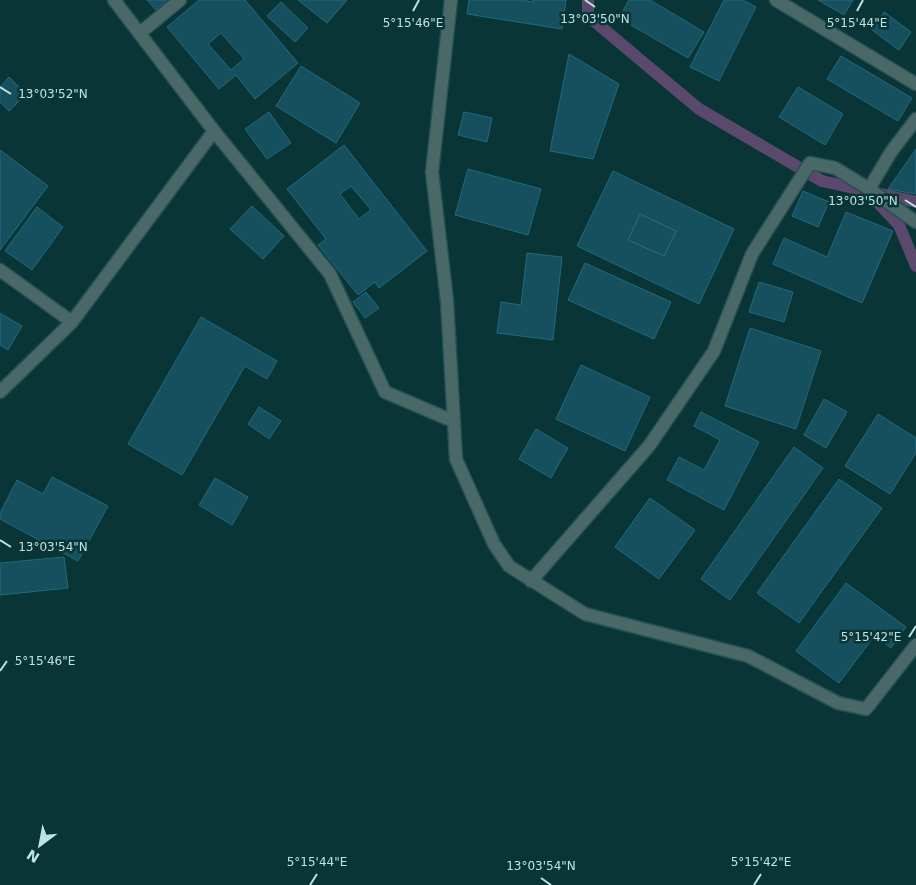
<svg xmlns="http://www.w3.org/2000/svg" width="916" height="885" viewBox="0 0 916 885" font-family="'DejaVu Sans',sans-serif">
<rect width="100%" height="100%" fill="#093537"/>
<g fill="none" stroke-linecap="round" stroke-linejoin="round">
<path stroke="#5a486d" stroke-width="12" d="M 588,0 L 588,16 L 699,109 L 822,181 L 916,202
M 867,191 L 899,225 L 916,266"/>
</g>
<path fill="#164f5d" stroke="#206b7e" fill-rule="evenodd" d="M 147,0 L 167,0 L 156,10 Z
M 199,0 L 245,0 L 298,63 L 255,99 L 236,75 L 219,89 L 167,27 ZM 221,33 L 244,59 L 231,70 L 208,44 Z
M 298,0 L 347,0 L 327,23 Z
M 469,0 L 521,0 L 533,2 L 533,0 L 566,0 L 562,29 L 467,14 Z
M 629,0 L 650,0 L 704,32 L 688,58 L 619,18 Z
M 724,0 L 743,0 L 756,7 L 719,81 L 690,67 Z
M 818,0 L 853,0 L 844,15 Z
M 281,2 L 308,28 L 295,42 L 267,16 Z
M 884,12 L 911,32 L 899,50 L 872,30 Z
M 569,54 L 619,84 L 593,159 L 550,151 Z
M 841,56 L 912,98 L 898,121 L 827,79 Z
M 301,66 L 360,103 L 336,143 L 276,106 Z
M 9,77 L 26,94 L 9,111 L 0,102 L 0,87 Z
M 798,87 L 843,114 L 825,145 L 779,117 Z
M 269,112 L 291,143 L 267,159 L 245,129 Z
M 464,112 L 492,118 L 487,142 L 458,135 Z
M 344,145 L 427,251 L 379,288 L 375,282 L 358,295 L 318,245 L 326,239 L 287,189 ZM 351,186 L 371,210 L 359,219 L 340,194 Z
M 916,149 L 916,194 L 888,189 Z
M 0,150 L 48,186 L 0,250 Z
M 468,169 L 541,189 L 528,235 L 455,215 Z
M 613,171 L 734,229 L 699,304 L 577,246 ZM 640,214 L 676,231 L 664,256 L 628,240 Z
M 803,191 L 829,202 L 818,227 L 792,216 Z
M 252,206 L 284,236 L 263,259 L 230,229 Z
M 37,207 L 63,227 L 32,270 L 5,251 Z
M 846,212 L 893,231 L 862,303 L 773,264 L 784,238 L 827,257 Z
M 640,214 L 676,231 L 664,256 L 628,240 Z
M 527,253 L 562,257 L 553,340 L 497,333 L 501,302 L 521,305 Z
M 585,263 L 671,302 L 654,339 L 568,300 Z
M 759,282 L 793,292 L 784,322 L 749,312 Z
M 366,292 L 379,308 L 365,318 L 353,302 Z
M 0,313 L 22,326 L 8,350 L 0,345 Z
M 201,317 L 277,361 L 267,379 L 245,366 L 182,475 L 128,444 Z
M 750,328 L 821,351 L 796,429 L 725,406 Z
M 581,365 L 650,397 L 625,451 L 556,419 Z
M 824,399 L 847,412 L 826,448 L 804,435 Z
M 259,407 L 281,421 L 269,439 L 248,424 Z
M 701,412 L 759,442 L 724,510 L 667,480 L 679,457 L 704,470 L 720,440 L 694,426 Z
M 878,414 L 916,438 L 916,453 L 890,494 L 845,466 Z
M 536,429 L 568,448 L 551,478 L 519,459 Z
M 794,447 L 823,468 L 730,600 L 701,579 Z
M 52,477 L 108,506 L 78,561 L 0,519 L 0,513 L 17,480 L 43,494 Z
M 215,478 L 248,497 L 232,525 L 199,505 Z
M 839,479 L 882,508 L 799,623 L 757,593 Z
M 650,498 L 695,530 L 659,579 L 615,547 Z
M 64,557 L 68,588 L 0,595 L 0,563 Z
M 846,583 L 906,627 L 891,648 L 875,635 L 839,683 L 796,651 Z"/>
<g fill="none" stroke-linecap="round" stroke-linejoin="round">
<defs>
<path id="street" d="M 114,0 L 214,131 L 330,274 L 385,392 L 453,421
M 451,0 L 432,172 L 447,301 L 456,459 L 494,544 L 509,566 L 585,614 L 748,656 L 838,703 L 866,709 L 916,645
M 776,0 L 916,84
M 140,33 L 180,0
M 869,189 L 891,152 L 916,119
M 0,270 L 72,322
M 0,392 L 72,322 L 214,131
M 531,581 L 649,446 L 714,351 L 752,254 L 810,163 L 835,168 L 869,189 L 916,222"/>
</defs>
<use href="#street" stroke="#265153" stroke-width="15"/>
<use href="#street" stroke="#4b6869" stroke-width="12"/>
</g>
<path fill="none" stroke="#bee3e3" stroke-width="2" d="M 585,0 L 595,7M 413,11 L 419,0M 857,11 L 863,0M 0,87 L 11,94M 905,200 L 916,207M 0,540 L 11,547M 909,637 L 916,626M 0,671 L 7,661M 541,878 L 551,885M 310,885 L 317,874M 754,885 L 761,874"/>
<g font-size="12" text-anchor="middle" fill="#bee3e3" stroke="#093537" stroke-width="5" stroke-linejoin="round" paint-order="stroke">
<text x="595" y="23">13°03'50"N</text>
<text x="413" y="27">5°15'46"E</text>
<text x="857" y="27">5°15'44"E</text>
<text x="53" y="98">13°03'52"N</text>
<text x="863" y="205">13°03'50"N</text>
<text x="53" y="551">13°03'54"N</text>
<text x="871" y="641">5°15'42"E</text>
<text x="45" y="665">5°15'46"E</text>
<text x="317" y="866">5°15'44"E</text>
<text x="761" y="866">5°15'42"E</text>
<text x="541" y="870">13°03'54"N</text>
</g>
<g transform="translate(40 845) rotate(212)" stroke="#093537" stroke-width="4" paint-order="stroke">
<path d="M0-4L9 19L0 12L-9 19Z" fill="#bee3e3"/>
<text y="-8" font-size="14" font-weight="bold" text-anchor="middle" fill="#bee3e3">N</text>
</g>
</svg>
